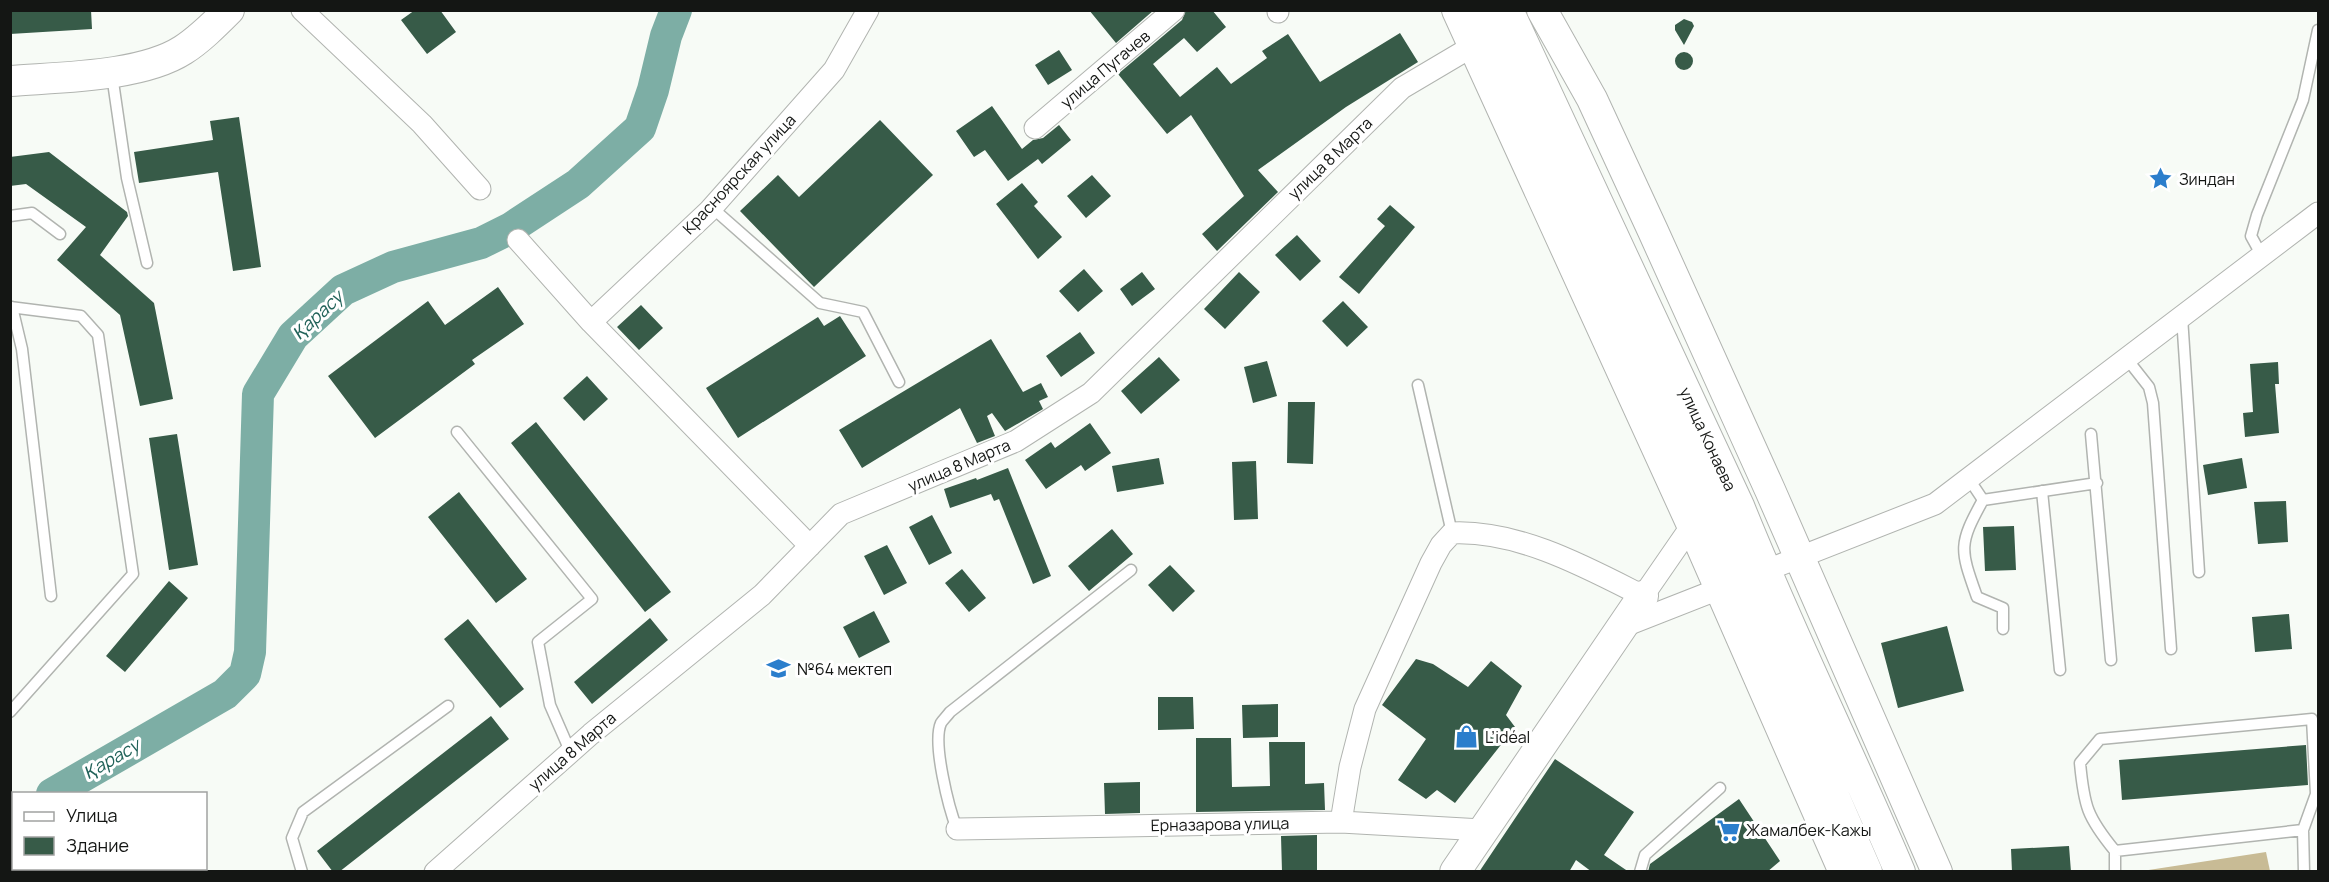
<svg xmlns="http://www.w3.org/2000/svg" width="2329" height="882" viewBox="0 0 2329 882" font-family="Manrope,sans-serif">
<rect width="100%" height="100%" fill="#f7fbf6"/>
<path fill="#c8bb95" d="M 2266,852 L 2270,871 L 2142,871 Z"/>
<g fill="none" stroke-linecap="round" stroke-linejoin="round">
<path stroke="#7daea5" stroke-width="32" d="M 52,794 L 225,694 L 245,674 L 250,652 L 258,394 L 293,336 L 343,290 L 393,267 L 481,243 L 511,228 L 578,184 L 640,128 L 653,90 L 666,36 L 676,10
M 10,817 L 14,816"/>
</g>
<path fill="#375b48" d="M 10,10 L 91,10 L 92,29 L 10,34 Z
M 415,10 L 440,10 L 456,32 L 427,54 L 401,20 Z
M 1089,10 L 1154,10 L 1116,43 Z
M 1186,10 L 1212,10 L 1226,27 L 1197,52 L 1184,38 L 1153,64 L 1180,97 L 1217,67 L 1231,84 L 1267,58 L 1262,51 L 1288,34 L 1320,82 L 1400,33 L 1418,62 L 1346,107 L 1258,170 L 1278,192 L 1217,251 L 1202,234 L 1244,196 L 1191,115 L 1167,134 L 1118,74 L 1182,20 Z
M 1684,19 L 1692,22 L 1694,26 L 1684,45 L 1675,30 L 1675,25 Z
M 1059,50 L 1072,70 L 1048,85 L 1035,65 Z
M1675 61a9 9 0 1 1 18 0a9 9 0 1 1-18 0Z
M 992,106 L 1022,149 L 1033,140 L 1043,138 L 1059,125 L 1071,140 L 1042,164 L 1038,159 L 1008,181 L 985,150 L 974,157 L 956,131 Z
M 239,117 L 261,267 L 233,271 L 218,172 L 139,183 L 134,152 L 213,140 L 210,121 Z
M 880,120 L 933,175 L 814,287 L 740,211 L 778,175 L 799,197 Z
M 49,152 L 127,212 L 128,216 L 100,255 L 154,303 L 173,399 L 140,406 L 120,315 L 57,260 L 86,227 L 26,184 L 10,186 L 10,157 Z
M 1092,175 L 1111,196 L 1086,218 L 1067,196 Z
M 1022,183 L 1038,202 L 1034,206 L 1062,237 L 1038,259 L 996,204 Z
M 1390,205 L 1415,227 L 1359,294 L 1339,277 L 1385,226 L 1377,219 Z
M 1297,235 L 1321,261 L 1300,281 L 1275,255 Z
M 1084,269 L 1103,291 L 1078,312 L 1059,291 Z
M 1142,272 L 1155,289 L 1132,306 L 1120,289 Z
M 1239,272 L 1260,292 L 1225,329 L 1204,309 Z
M 498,287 L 524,324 L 472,360 L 475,364 L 375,438 L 328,376 L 428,301 L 445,325 Z
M 1343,301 L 1368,327 L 1347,347 L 1322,321 Z
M 641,305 L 663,328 L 639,350 L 617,327 Z
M 840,316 L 866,356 L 738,438 L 706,388 L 818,317 L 824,326 Z
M 1080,332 L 1095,353 L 1061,377 L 1046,356 Z
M 991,339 L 1023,392 L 1041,383 L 1048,397 L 1039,401 L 1043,409 L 1005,431 L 992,413 L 987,416 L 995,436 L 977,443 L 960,408 L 862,468 L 839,430 Z
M 1159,357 L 1180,380 L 1141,414 L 1121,391 Z
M 1267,361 L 1277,396 L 1253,403 L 1244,367 Z
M 2278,362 L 2279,384 L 2275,384 L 2279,433 L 2245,437 L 2243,413 L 2253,412 L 2250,364 Z
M 587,376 L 608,399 L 584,421 L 563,398 Z
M 1288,402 L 1315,402 L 1313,464 L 1287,463 Z
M 536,422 L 671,592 L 645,612 L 511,443 Z
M 1090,423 L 1111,453 L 1085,471 L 1081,465 L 1046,489 L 1025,460 L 1051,442 L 1055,448 Z
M 177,434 L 198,565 L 169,570 L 149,438 Z
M 1159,458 L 1164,484 L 1117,492 L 1112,466 Z
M 2242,458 L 2247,488 L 2208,495 L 2203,465 Z
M 1256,461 L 1258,519 L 1234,520 L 1232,462 Z
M 1008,468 L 1051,576 L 1033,584 L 999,499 L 994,501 L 991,494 L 950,508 L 944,489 L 976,478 L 977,480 Z
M 459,492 L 527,579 L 496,603 L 428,517 Z
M 2286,501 L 2288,542 L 2258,544 L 2254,502 Z
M 932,515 L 952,553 L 929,565 L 909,527 Z
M 2014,526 L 2016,570 L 1985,571 L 1983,527 Z
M 1112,529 L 1133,554 L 1089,591 L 1068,566 Z
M 887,545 L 907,583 L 884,595 L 864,556 Z
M 1170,565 L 1195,591 L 1173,612 L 1148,585 Z
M 962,569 L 986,598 L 969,612 L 945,583 Z
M 169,581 L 188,598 L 125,672 L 106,656 Z
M 874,611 L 890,642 L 859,658 L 843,627 Z
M 2289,614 L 2292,649 L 2255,652 L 2252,617 Z
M 650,618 L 668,640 L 592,704 L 574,682 Z
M 468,619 L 524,689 L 500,708 L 444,639 Z
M 1947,626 L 1964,691 L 1898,708 L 1881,643 Z
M 1416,659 L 1433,664 L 1468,687 L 1491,661 L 1522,686 L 1506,715 L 1515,727 L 1455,803 L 1437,790 L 1426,799 L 1398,780 L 1426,739 L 1382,705 Z
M 1158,697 L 1193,697 L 1194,729 L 1158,730 Z
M 1278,704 L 1278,737 L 1243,738 L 1242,705 Z
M 491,716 L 509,739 L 339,872 L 333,872 L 317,851 Z
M 1196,738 L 1231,738 L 1232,787 L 1270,786 L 1269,742 L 1305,742 L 1305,784 L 1324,783 L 1325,810 L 1196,812 Z
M 2306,745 L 2308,785 L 2122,800 L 2119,760 Z
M 1555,759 L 1634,812 L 1604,855 L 1629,872 L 1592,872 L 1576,860 L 1569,872 L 1479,872 Z
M 1140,782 L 1140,813 L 1105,814 L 1104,783 Z
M 1739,799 L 1780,861 L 1767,872 L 1648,872 L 1650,864 Z
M 1317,835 L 1317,872 L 1282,872 L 1281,836 Z
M 2069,846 L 2071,872 L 2012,872 L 2011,849 Z"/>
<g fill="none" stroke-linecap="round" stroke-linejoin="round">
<defs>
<path id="lane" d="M 112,75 L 127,178 L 147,263
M 709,211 L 717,212 L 820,303 L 863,312 L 899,382
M 10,216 L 32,213 L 60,234
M 2262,256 L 2251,236 L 2257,215 L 2303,100 L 2318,30
M 10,307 L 81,316 L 98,335 L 133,574 L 10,712
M 12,307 L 22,349 L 51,596
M 2182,317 L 2199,572
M 2127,359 L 2149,387 L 2153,403 L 2171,649
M 1418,385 L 1452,533
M 457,432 L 592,599 L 538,642 L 550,705 L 570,751
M 2091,434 L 2111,660
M 1969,479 L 1983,500
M 2042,491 L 2060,670
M 2003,629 L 2003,608 L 1977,597 C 1960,549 1958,545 1983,500 L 2097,483
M 957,829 C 949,809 932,743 941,723 C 943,720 947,716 950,712 L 1131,570
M 2115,851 L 2303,830
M 302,872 L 292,838 L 303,812 L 448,706
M 1640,872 L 1645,855 L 1720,788
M 2115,872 L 2115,851 C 2087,817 2084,806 2080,763 L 2100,739 L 2312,719 L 2316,794 L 2303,830 L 2304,872"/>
<path id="street" d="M 302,10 L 422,124 L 480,189
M 1278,10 L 1278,12
M 1035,128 L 1174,10
M 518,240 L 591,322 L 810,546
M 591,322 L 709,211 L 834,70 L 868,10
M 1622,627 L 1935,504 L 2318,213
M 1341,822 L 1350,767 L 1365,709 L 1431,563 L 1441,545 L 1452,533 C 1518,530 1586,567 1643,596 L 1692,525
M 957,829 L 1341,822 L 1482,830
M 435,872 L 591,734 L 762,595 L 841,514 L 1016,441 L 1091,393 L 1402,88 L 1473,46"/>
<path id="secondary" d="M 1457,10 L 1692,525 L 1844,872
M 1480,10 L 1712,516 L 1867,872
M 1508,10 L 1739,506 C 1788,629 1848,749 1900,872
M 1542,10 L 1592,99 L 1653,231 L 1770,490 L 1937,872
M 10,81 C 60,77 141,77 183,50 C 199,40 215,24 229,10
M 1455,872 L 1643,596"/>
</defs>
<use href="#lane" stroke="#b1b4b0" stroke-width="13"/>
<use href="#street" stroke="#b1b4b0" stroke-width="23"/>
<use href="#secondary" stroke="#b1b4b0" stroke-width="32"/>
<use href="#lane" stroke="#fff" stroke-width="10"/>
<use href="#street" stroke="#fff" stroke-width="21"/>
<use href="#secondary" stroke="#fff" stroke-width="30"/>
</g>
<defs>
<symbol id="sight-bare" viewBox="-9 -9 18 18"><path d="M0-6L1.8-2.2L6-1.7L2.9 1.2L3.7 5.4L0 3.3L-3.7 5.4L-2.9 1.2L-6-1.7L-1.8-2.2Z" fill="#2b7ecc" stroke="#fff" stroke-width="2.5" paint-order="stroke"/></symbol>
<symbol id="school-bare" viewBox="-9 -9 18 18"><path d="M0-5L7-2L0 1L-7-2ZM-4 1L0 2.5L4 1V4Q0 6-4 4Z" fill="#2b7ecc" stroke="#fff" stroke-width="2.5" paint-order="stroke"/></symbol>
<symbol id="shop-bare" viewBox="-9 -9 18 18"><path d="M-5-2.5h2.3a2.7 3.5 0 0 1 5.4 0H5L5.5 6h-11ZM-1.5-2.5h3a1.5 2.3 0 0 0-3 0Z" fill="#2b7ecc" stroke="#fff" stroke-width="2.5" paint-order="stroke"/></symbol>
<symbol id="supermarket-bare" viewBox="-9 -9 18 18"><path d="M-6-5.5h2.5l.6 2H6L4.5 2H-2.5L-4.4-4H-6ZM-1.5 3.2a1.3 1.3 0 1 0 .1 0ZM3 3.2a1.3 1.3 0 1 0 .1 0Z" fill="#2b7ecc" stroke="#fff" stroke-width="2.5" paint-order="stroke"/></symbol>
</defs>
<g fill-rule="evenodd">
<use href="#sight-bare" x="2144" y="162" width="33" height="33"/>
<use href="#school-bare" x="762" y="652" width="33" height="33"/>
<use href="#shop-bare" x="1450" y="720" width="33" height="33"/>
<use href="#supermarket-bare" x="1712" y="814" width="33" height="33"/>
</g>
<g text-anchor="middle" stroke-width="6" stroke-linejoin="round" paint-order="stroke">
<g font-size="16" fill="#141614" stroke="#fff">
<text transform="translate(1105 69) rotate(-40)" y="6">улица Пугачев</text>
<text transform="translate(1330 158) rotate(-44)" y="6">улица 8 Марта</text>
<text transform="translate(739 174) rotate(-47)" y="6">Красноярская улица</text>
<text transform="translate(1708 439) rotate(65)" y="6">улица Конаева</text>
<text transform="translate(959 465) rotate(-23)" y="6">улица 8 Марта</text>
<text transform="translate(572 751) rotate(-41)" y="6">улица 8 Марта</text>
<text transform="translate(1220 824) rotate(-1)" y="6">Ерназарова улица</text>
</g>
<g font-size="16" fill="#141614" stroke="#fff" text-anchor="start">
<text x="2179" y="185">Зиндан</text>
<text x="797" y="675">№64 мектеп</text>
<text x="1485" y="743">L’idéal</text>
<text x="1746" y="836">Жамалбек-Кажы</text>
</g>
<g font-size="18" font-style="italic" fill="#216259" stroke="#fff">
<text transform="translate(318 315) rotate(-43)" y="6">Қарасу</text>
<text transform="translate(112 759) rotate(-30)" y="6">Қарасу</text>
</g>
</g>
<rect width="2329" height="882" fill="none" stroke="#141614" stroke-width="24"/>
<rect x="12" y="792" width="195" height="78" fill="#ffffff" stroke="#a1a2a1" stroke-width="1.5"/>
<rect x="24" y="812" width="30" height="9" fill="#ffffff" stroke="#a1a2a1" stroke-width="1.5"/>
<text x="66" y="822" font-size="18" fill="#141614">Улица</text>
<rect x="24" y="837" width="30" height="18" fill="#375b48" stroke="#a1a2a1" stroke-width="1.5"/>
<text x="66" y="852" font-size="18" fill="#141614">Здание</text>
</svg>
